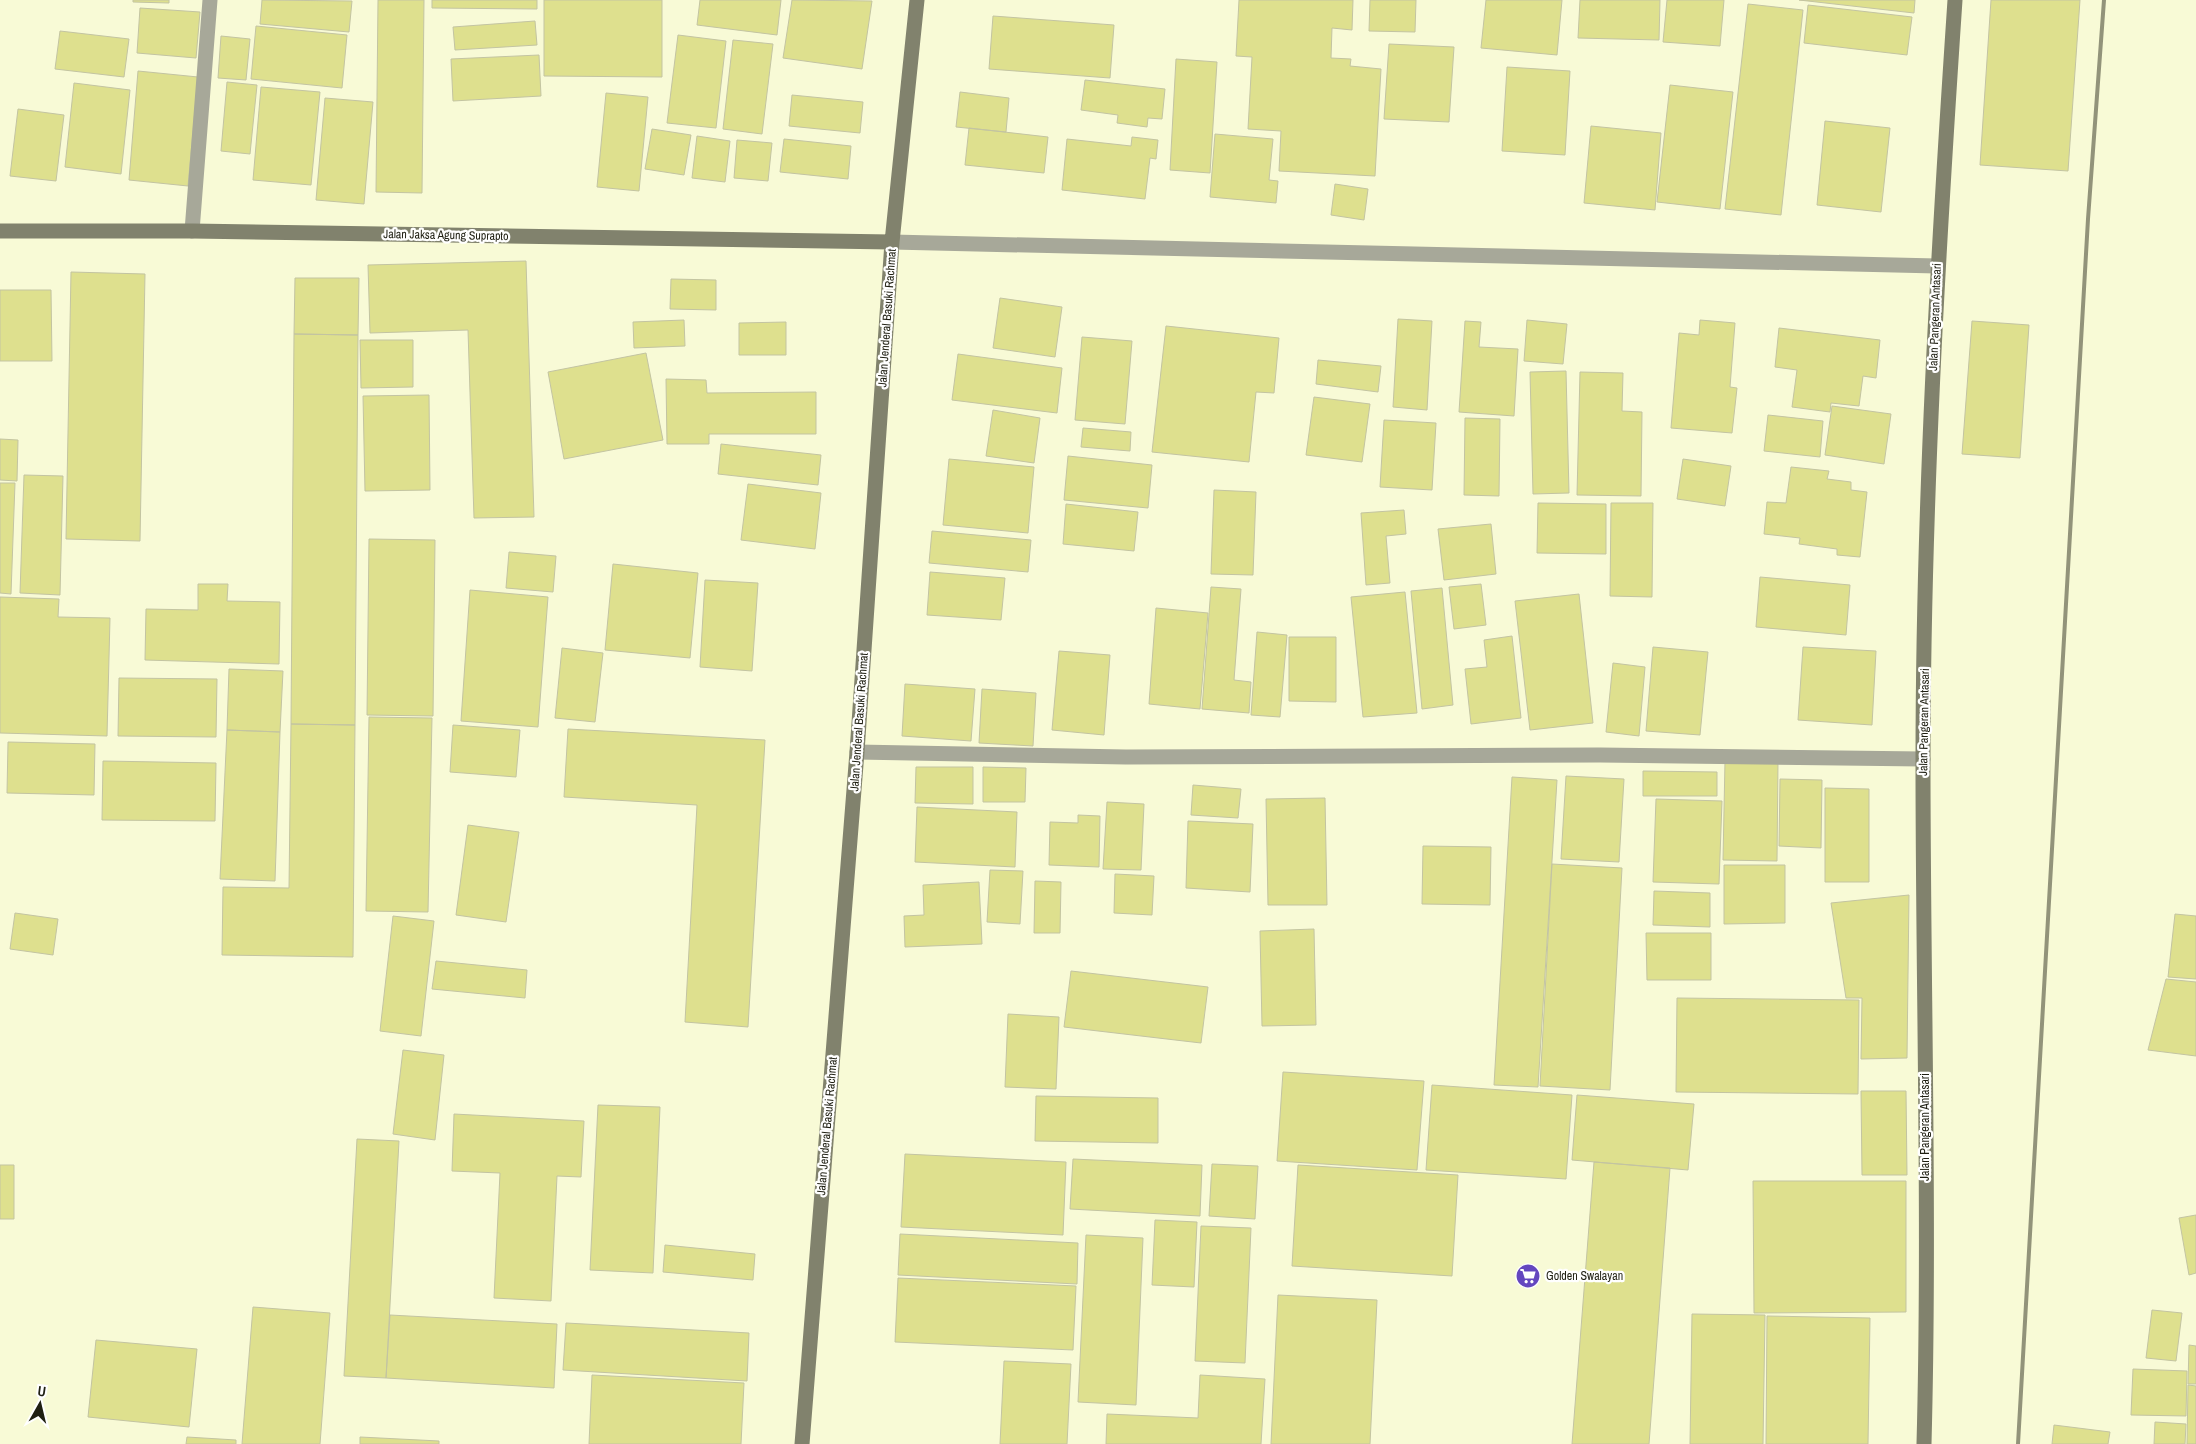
<svg xmlns="http://www.w3.org/2000/svg" width="2196" height="1444" viewBox="0 0 2196 1444" font-family="'Archivo Narrow',sans-serif">
<rect width="100%" height="100%" fill="#f8fad6"/>
<path fill="#dee08e" stroke="#c3c4a2" d="M 133,0 L 169,0 L 169,3 L 133,2 Z
M 262,0 L 352,1 L 349,32 L 260,24 Z
M 378,0 L 424,0 L 422,193 L 376,192 Z
M 432,0 L 537,0 L 537,9 L 432,8 Z
M 544,0 L 662,0 L 662,77 L 544,76 Z
M 700,0 L 781,0 L 777,35 L 697,25 Z
M 792,0 L 872,1 L 862,69 L 783,58 Z
M 1239,0 L 1353,0 L 1352,30 L 1332,28 L 1331,58 L 1351,59 L 1350,66 L 1381,69 L 1375,176 L 1279,171 L 1281,131 L 1248,129 L 1252,57 L 1236,56 Z
M 1370,0 L 1416,0 L 1415,32 L 1369,31 Z
M 1486,0 L 1562,0 L 1557,55 L 1481,48 Z
M 1580,0 L 1660,0 L 1659,40 L 1578,38 Z
M 1667,0 L 1724,0 L 1720,46 L 1663,42 Z
M 1799,0 L 1915,0 L 1914,13 Z
M 1991,0 L 2080,0 L 2068,171 L 1980,165 Z
M 1748,4 L 1803,10 L 1781,215 L 1725,209 Z
M 1808,5 L 1912,17 L 1907,55 L 1804,43 Z
M 140,8 L 200,12 L 196,58 L 137,53 Z
M 993,16 L 1114,25 L 1110,78 L 989,69 Z
M 535,21 L 537,45 L 455,50 L 453,27 Z
M 256,26 L 347,35 L 342,88 L 251,79 Z
M 60,31 L 129,39 L 124,77 L 55,69 Z
M 678,35 L 726,41 L 716,128 L 667,123 Z
M 221,36 L 250,39 L 246,80 L 218,78 Z
M 733,40 L 773,44 L 762,134 L 723,129 Z
M 1389,44 L 1454,47 L 1449,122 L 1384,119 Z
M 539,55 L 541,96 L 453,101 L 451,59 Z
M 1176,59 L 1217,62 L 1210,173 L 1170,170 Z
M 1507,67 L 1570,71 L 1565,155 L 1502,151 Z
M 138,71 L 198,77 L 188,186 L 129,180 Z
M 1085,80 L 1165,89 L 1162,119 L 1148,118 L 1147,127 L 1117,123 L 1118,115 L 1081,110 Z
M 227,82 L 257,85 L 250,154 L 221,151 Z
M 74,83 L 130,90 L 121,174 L 65,167 Z
M 1670,85 L 1733,92 L 1720,209 L 1657,202 Z
M 261,87 L 320,92 L 311,185 L 253,180 Z
M 960,92 L 1009,98 L 1006,132 L 956,127 Z
M 606,93 L 648,97 L 639,191 L 597,187 Z
M 792,95 L 863,102 L 860,133 L 789,126 Z
M 325,98 L 373,102 L 364,204 L 316,200 Z
M 18,109 L 64,115 L 56,181 L 10,176 Z
M 1825,121 L 1890,128 L 1881,212 L 1817,205 Z
M 1591,126 L 1661,133 L 1655,210 L 1584,203 Z
M 969,128 L 1048,137 L 1044,173 L 965,165 Z
M 652,129 L 691,135 L 684,175 L 645,169 Z
M 1215,134 L 1273,139 L 1269,180 L 1278,181 L 1276,203 L 1210,197 Z
M 697,136 L 730,141 L 725,182 L 692,178 Z
M 1132,137 L 1158,140 L 1156,159 L 1150,158 L 1145,199 L 1062,190 L 1067,139 L 1131,146 Z
M 784,139 L 851,146 L 848,179 L 780,172 Z
M 737,140 L 772,143 L 768,181 L 734,178 Z
M 1335,184 L 1368,189 L 1364,220 L 1331,215 Z
M 526,261 L 534,517 L 474,518 L 468,330 L 370,333 L 368,265 Z
M 71,272 L 145,274 L 140,541 L 66,539 Z
M 295,278 L 359,278 L 358,335 L 294,334 Z
M 671,279 L 716,280 L 716,310 L 670,309 Z
M 0,290 L 51,290 L 52,361 L 0,361 Z
M 1000,298 L 1062,307 L 1055,357 L 993,348 Z
M 1398,319 L 1432,321 L 1427,410 L 1393,407 Z
M 684,320 L 685,346 L 634,348 L 633,322 Z
M 1527,320 L 1567,324 L 1563,364 L 1524,361 Z
M 1700,320 L 1735,323 L 1730,387 L 1737,388 L 1732,433 L 1671,428 L 1679,333 L 1699,335 Z
M 1465,321 L 1481,322 L 1479,347 L 1518,349 L 1514,416 L 1459,412 Z
M 1972,321 L 2029,325 L 2020,458 L 1962,454 Z
M 786,322 L 786,355 L 739,355 L 739,323 Z
M 1166,326 L 1279,338 L 1274,393 L 1256,392 L 1249,462 L 1152,452 Z
M 1779,328 L 1880,340 L 1876,378 L 1863,376 L 1859,406 L 1831,403 L 1830,412 L 1792,407 L 1797,370 L 1775,367 Z
M 294,334 L 358,335 L 355,725 L 291,724 Z
M 1082,337 L 1132,341 L 1125,424 L 1075,420 Z
M 360,340 L 413,340 L 413,387 L 361,388 Z
M 646,353 L 663,440 L 564,459 L 548,372 Z
M 958,354 L 1062,368 L 1057,413 L 952,400 Z
M 1318,360 L 1381,366 L 1378,392 L 1316,384 Z
M 1566,371 L 1569,493 L 1533,494 L 1530,372 Z
M 1580,372 L 1623,373 L 1622,411 L 1642,412 L 1641,496 L 1577,495 Z
M 666,379 L 706,380 L 707,393 L 816,392 L 816,434 L 709,434 L 709,444 L 667,444 Z
M 429,395 L 430,490 L 365,491 L 363,396 Z
M 1314,397 L 1370,404 L 1362,462 L 1306,455 Z
M 1832,406 L 1891,414 L 1884,464 L 1825,455 Z
M 993,410 L 1040,418 L 1034,463 L 986,456 Z
M 1768,415 L 1823,421 L 1820,457 L 1764,451 Z
M 1465,418 L 1500,419 L 1499,496 L 1464,495 Z
M 1384,420 L 1436,423 L 1432,490 L 1380,487 Z
M 1083,428 L 1131,432 L 1130,451 L 1081,447 Z
M 0,439 L 18,440 L 17,481 L 0,480 Z
M 721,444 L 821,455 L 818,485 L 718,474 Z
M 1068,456 L 1152,465 L 1148,508 L 1064,500 Z
M 949,459 L 1034,467 L 1028,533 L 943,525 Z
M 1683,459 L 1731,466 L 1725,506 L 1677,499 Z
M 1791,467 L 1829,471 L 1827,479 L 1851,482 L 1851,490 L 1867,492 L 1860,557 L 1837,555 L 1837,549 L 1799,544 L 1800,538 L 1764,534 L 1767,502 L 1786,503 Z
M 24,475 L 63,476 L 60,595 L 20,593 Z
M 0,483 L 15,483 L 11,594 L 0,593 Z
M 748,484 L 821,493 L 815,549 L 741,540 Z
M 1214,490 L 1256,492 L 1253,575 L 1211,574 Z
M 1538,503 L 1606,504 L 1606,554 L 1537,553 Z
M 1611,503 L 1653,503 L 1652,597 L 1610,596 Z
M 1066,504 L 1138,512 L 1134,551 L 1063,544 Z
M 1404,510 L 1406,534 L 1386,536 L 1390,583 L 1366,585 L 1361,513 Z
M 1491,524 L 1496,574 L 1444,580 L 1438,529 Z
M 932,531 L 1031,540 L 1028,572 L 929,563 Z
M 369,539 L 435,540 L 433,716 L 367,715 Z
M 509,552 L 556,556 L 553,592 L 506,588 Z
M 613,564 L 698,573 L 690,658 L 605,650 Z
M 930,572 L 1005,578 L 1001,620 L 927,615 Z
M 1760,577 L 1850,585 L 1846,635 L 1756,627 Z
M 705,580 L 758,583 L 752,671 L 700,667 Z
M 198,584 L 228,584 L 227,601 L 280,602 L 279,664 L 145,660 L 146,609 L 198,610 Z
M 1481,584 L 1486,625 L 1454,629 L 1449,587 Z
M 1211,587 L 1241,589 L 1234,680 L 1251,682 L 1249,713 L 1202,709 Z
M 1442,588 L 1453,705 L 1422,709 L 1411,591 Z
M 470,590 L 548,597 L 538,727 L 461,721 Z
M 1405,592 L 1417,713 L 1363,717 L 1351,597 Z
M 1579,594 L 1593,723 L 1530,730 L 1515,601 Z
M 0,597 L 59,599 L 58,617 L 110,618 L 107,736 L 0,733 Z
M 1156,608 L 1208,613 L 1200,709 L 1149,704 Z
M 1257,632 L 1287,635 L 1280,717 L 1251,715 Z
M 1512,636 L 1521,718 L 1471,724 L 1465,669 L 1487,667 L 1484,640 Z
M 1289,637 L 1336,637 L 1336,702 L 1289,701 Z
M 1653,647 L 1708,652 L 1700,735 L 1646,731 Z
M 1803,647 L 1876,651 L 1872,725 L 1798,720 Z
M 562,648 L 603,653 L 595,722 L 555,718 Z
M 1059,651 L 1110,655 L 1104,735 L 1052,730 Z
M 1613,663 L 1645,667 L 1639,736 L 1606,732 Z
M 229,669 L 283,671 L 280,732 L 227,730 Z
M 119,678 L 217,679 L 216,737 L 118,736 Z
M 905,684 L 975,689 L 971,741 L 902,736 Z
M 982,689 L 1036,693 L 1033,746 L 979,743 Z
M 369,717 L 432,718 L 428,912 L 366,911 Z
M 291,724 L 355,725 L 353,957 L 222,955 L 223,887 L 289,888 Z
M 453,725 L 520,730 L 516,777 L 450,772 Z
M 568,729 L 765,740 L 748,1027 L 685,1022 L 697,805 L 564,797 Z
M 227,730 L 280,732 L 275,881 L 220,879 Z
M 8,742 L 95,744 L 94,795 L 7,793 Z
M 103,761 L 216,763 L 215,821 L 102,820 Z
M 1725,761 L 1778,761 L 1777,861 L 1723,860 Z
M 916,767 L 973,767 L 973,804 L 915,803 Z
M 983,767 L 1026,768 L 1025,802 L 983,802 Z
M 1643,771 L 1717,772 L 1717,796 L 1643,796 Z
M 1566,776 L 1624,779 L 1619,862 L 1561,859 Z
M 1512,777 L 1557,780 L 1538,1087 L 1494,1085 Z
M 1780,779 L 1822,780 L 1821,848 L 1779,846 Z
M 1193,785 L 1241,789 L 1238,818 L 1191,815 Z
M 1825,788 L 1869,789 L 1869,882 L 1825,882 Z
M 1325,798 L 1327,905 L 1268,905 L 1266,799 Z
M 1656,799 L 1722,801 L 1719,884 L 1653,882 Z
M 1107,802 L 1144,804 L 1141,870 L 1103,869 Z
M 917,807 L 1017,812 L 1015,867 L 915,862 Z
M 1078,815 L 1100,816 L 1099,867 L 1049,865 L 1050,822 L 1078,823 Z
M 1188,821 L 1253,824 L 1250,892 L 1186,888 Z
M 468,825 L 519,832 L 506,922 L 456,915 Z
M 1423,846 L 1491,847 L 1490,905 L 1422,904 Z
M 1552,864 L 1622,868 L 1610,1090 L 1540,1086 Z
M 1724,865 L 1785,865 L 1785,923 L 1724,924 Z
M 990,870 L 1023,871 L 1020,924 L 987,922 Z
M 1115,874 L 1154,876 L 1152,915 L 1114,913 Z
M 1035,881 L 1061,882 L 1060,933 L 1034,933 Z
M 979,882 L 982,944 L 905,947 L 904,916 L 924,915 L 923,885 Z
M 1654,891 L 1710,893 L 1710,927 L 1653,925 Z
M 1909,895 L 1907,1058 L 1861,1059 L 1862,998 L 1846,998 L 1831,903 Z
M 15,913 L 58,919 L 53,955 L 10,949 Z
M 2175,914 L 2196,916 L 2196,979 L 2168,977 Z
M 393,916 L 434,921 L 421,1036 L 380,1031 Z
M 1314,929 L 1316,1025 L 1262,1026 L 1260,931 Z
M 1646,933 L 1711,933 L 1711,980 L 1647,980 Z
M 436,961 L 527,970 L 525,998 L 432,989 Z
M 1071,971 L 1208,987 L 1201,1043 L 1064,1027 Z
M 2166,979 L 2196,982 L 2196,1056 L 2148,1050 Z
M 1677,998 L 1859,1000 L 1858,1094 L 1676,1092 Z
M 1008,1014 L 1059,1017 L 1056,1089 L 1005,1087 Z
M 403,1050 L 444,1055 L 435,1140 L 393,1134 Z
M 1283,1072 L 1424,1081 L 1417,1170 L 1277,1161 Z
M 1432,1085 L 1572,1095 L 1566,1179 L 1426,1170 Z
M 1861,1091 L 1906,1091 L 1907,1175 L 1862,1175 Z
M 1577,1095 L 1694,1104 L 1688,1170 L 1572,1160 Z
M 1036,1096 L 1158,1098 L 1158,1143 L 1035,1141 Z
M 598,1105 L 660,1107 L 653,1273 L 590,1270 Z
M 454,1114 L 584,1121 L 581,1177 L 557,1176 L 551,1301 L 494,1298 L 500,1173 L 452,1171 Z
M 357,1139 L 399,1141 L 386,1378 L 344,1376 Z
M 905,1154 L 1066,1162 L 1063,1235 L 901,1227 Z
M 1073,1159 L 1202,1165 L 1200,1216 L 1070,1209 Z
M 1594,1162 L 1670,1168 L 1649,1444 L 1572,1444 Z
M 1212,1164 L 1258,1166 L 1255,1219 L 1209,1216 Z
M 0,1165 L 14,1165 L 14,1219 L 0,1219 Z
M 1298,1165 L 1458,1175 L 1452,1276 L 1292,1266 Z
M 1753,1181 L 1906,1181 L 1906,1312 L 1754,1313 Z
M 2196,1215 L 2196,1273 L 2189,1275 L 2179,1218 Z
M 1155,1220 L 1197,1222 L 1194,1287 L 1152,1285 Z
M 1201,1226 L 1251,1228 L 1245,1363 L 1195,1361 Z
M 900,1234 L 1078,1243 L 1077,1284 L 898,1275 Z
M 1086,1235 L 1143,1238 L 1136,1405 L 1078,1402 Z
M 665,1245 L 755,1254 L 753,1280 L 663,1272 Z
M 898,1278 L 1076,1286 L 1073,1350 L 895,1342 Z
M 1278,1295 L 1377,1300 L 1370,1444 L 1271,1444 Z
M 253,1307 L 330,1313 L 320,1444 L 242,1444 Z
M 2152,1310 L 2182,1313 L 2176,1361 L 2146,1358 Z
M 1692,1314 L 1765,1315 L 1763,1444 L 1690,1444 Z
M 390,1315 L 557,1324 L 554,1388 L 386,1378 Z
M 1767,1316 L 1870,1318 L 1868,1444 L 1766,1444 Z
M 566,1323 L 749,1333 L 747,1381 L 563,1370 Z
M 96,1340 L 197,1349 L 189,1427 L 88,1417 Z
M 2189,1345 L 2196,1346 L 2196,1384 L 2188,1384 Z
M 1004,1361 L 1071,1364 L 1067,1444 L 1000,1444 Z
M 2133,1369 L 2187,1371 L 2186,1416 L 2131,1415 Z
M 592,1375 L 744,1383 L 741,1444 L 589,1444 Z
M 1200,1375 L 1265,1379 L 1261,1444 L 1106,1444 L 1107,1414 L 1198,1418 Z
M 2188,1385 L 2196,1386 L 2196,1444 L 2187,1444 Z
M 2155,1422 L 2186,1424 L 2185,1444 L 2154,1444 Z
M 2054,1425 L 2110,1432 L 2108,1444 L 2052,1444 Z
M 187,1437 L 236,1440 L 236,1444 L 186,1444 Z
M 360,1437 L 439,1441 L 439,1444 L 360,1444 Z"/>
<g fill="none" stroke-linecap="round" stroke-linejoin="round">
<path stroke="#a7a899" stroke-width="15" d="M 192,231 L 210,0
M 892,242 L 1937,266
M 857,752 L 1126,757 L 1600,755 L 1923,759"/>
<path stroke="#81826d" stroke-width="15" d="M 0,231 L 192,231 L 892,242
M 802,1444 L 857,752 L 892,242 L 917,0
M 1924,1444 C 1930,1217 1923,989 1923,762 C 1923,507 1938,253 1955,0"/>
<path stroke="#92937a" stroke-width="4" d="M 2018,1444 L 2088,219 L 2104,0"/>
</g>
<defs>
<symbol id="supermarket-disc" viewBox="-11 -11 22 22"><circle r="9.5" fill="#6446bf" stroke="#fff"/><path d="M-6-5.5h2.5l.6 2H6L4.5 2H-2.5L-4.4-4H-6ZM-1.5 3.2a1.3 1.3 0 1 0 .1 0ZM3 3.2a1.3 1.3 0 1 0 .1 0Z" fill="#fff"/></symbol>
</defs>
<g fill-rule="evenodd">
<use href="#supermarket-disc" x="1514" y="1262" width="28" height="28"/>
</g>
<g text-anchor="middle" stroke-width="4.5" stroke-linejoin="round" paint-order="stroke">
<g font-size="12" fill="#1f1f12" stroke="#fff">
<text transform="translate(446 235) rotate(1)" y="4">Jalan Jaksa Agung Suprapto</text>
<text transform="translate(1935 317) rotate(-88)" y="4">Jalan Pangeran Antasari</text>
<text transform="translate(887 318) rotate(-86)" y="4">Jalan Jenderal Basuki Rachmat</text>
<text transform="translate(859 722) rotate(-86)" y="4">Jalan Jenderal Basuki Rachmat</text>
<text transform="translate(1924 722) rotate(-89)" y="4">Jalan Pangeran Antasari</text>
<text transform="translate(827 1126) rotate(-85)" y="4">Jalan Jenderal Basuki Rachmat</text>
<text transform="translate(1925 1127) rotate(-90)" y="4">Jalan Pangeran Antasari</text>
</g>
<g font-size="12" fill="#1f1f12" stroke="#fff" text-anchor="start">
<text x="1546" y="1280">Golden Swalayan</text>
</g>
</g>
<g transform="translate(40 1404) rotate(8)" stroke="#ffffff" stroke-width="4" paint-order="stroke">
<path d="M0-4L9 19L0 12L-9 19Z" fill="#1f1f12"/>
<text y="-8" font-size="14" font-weight="bold" text-anchor="middle" fill="#1f1f12">U</text>
</g>
</svg>
